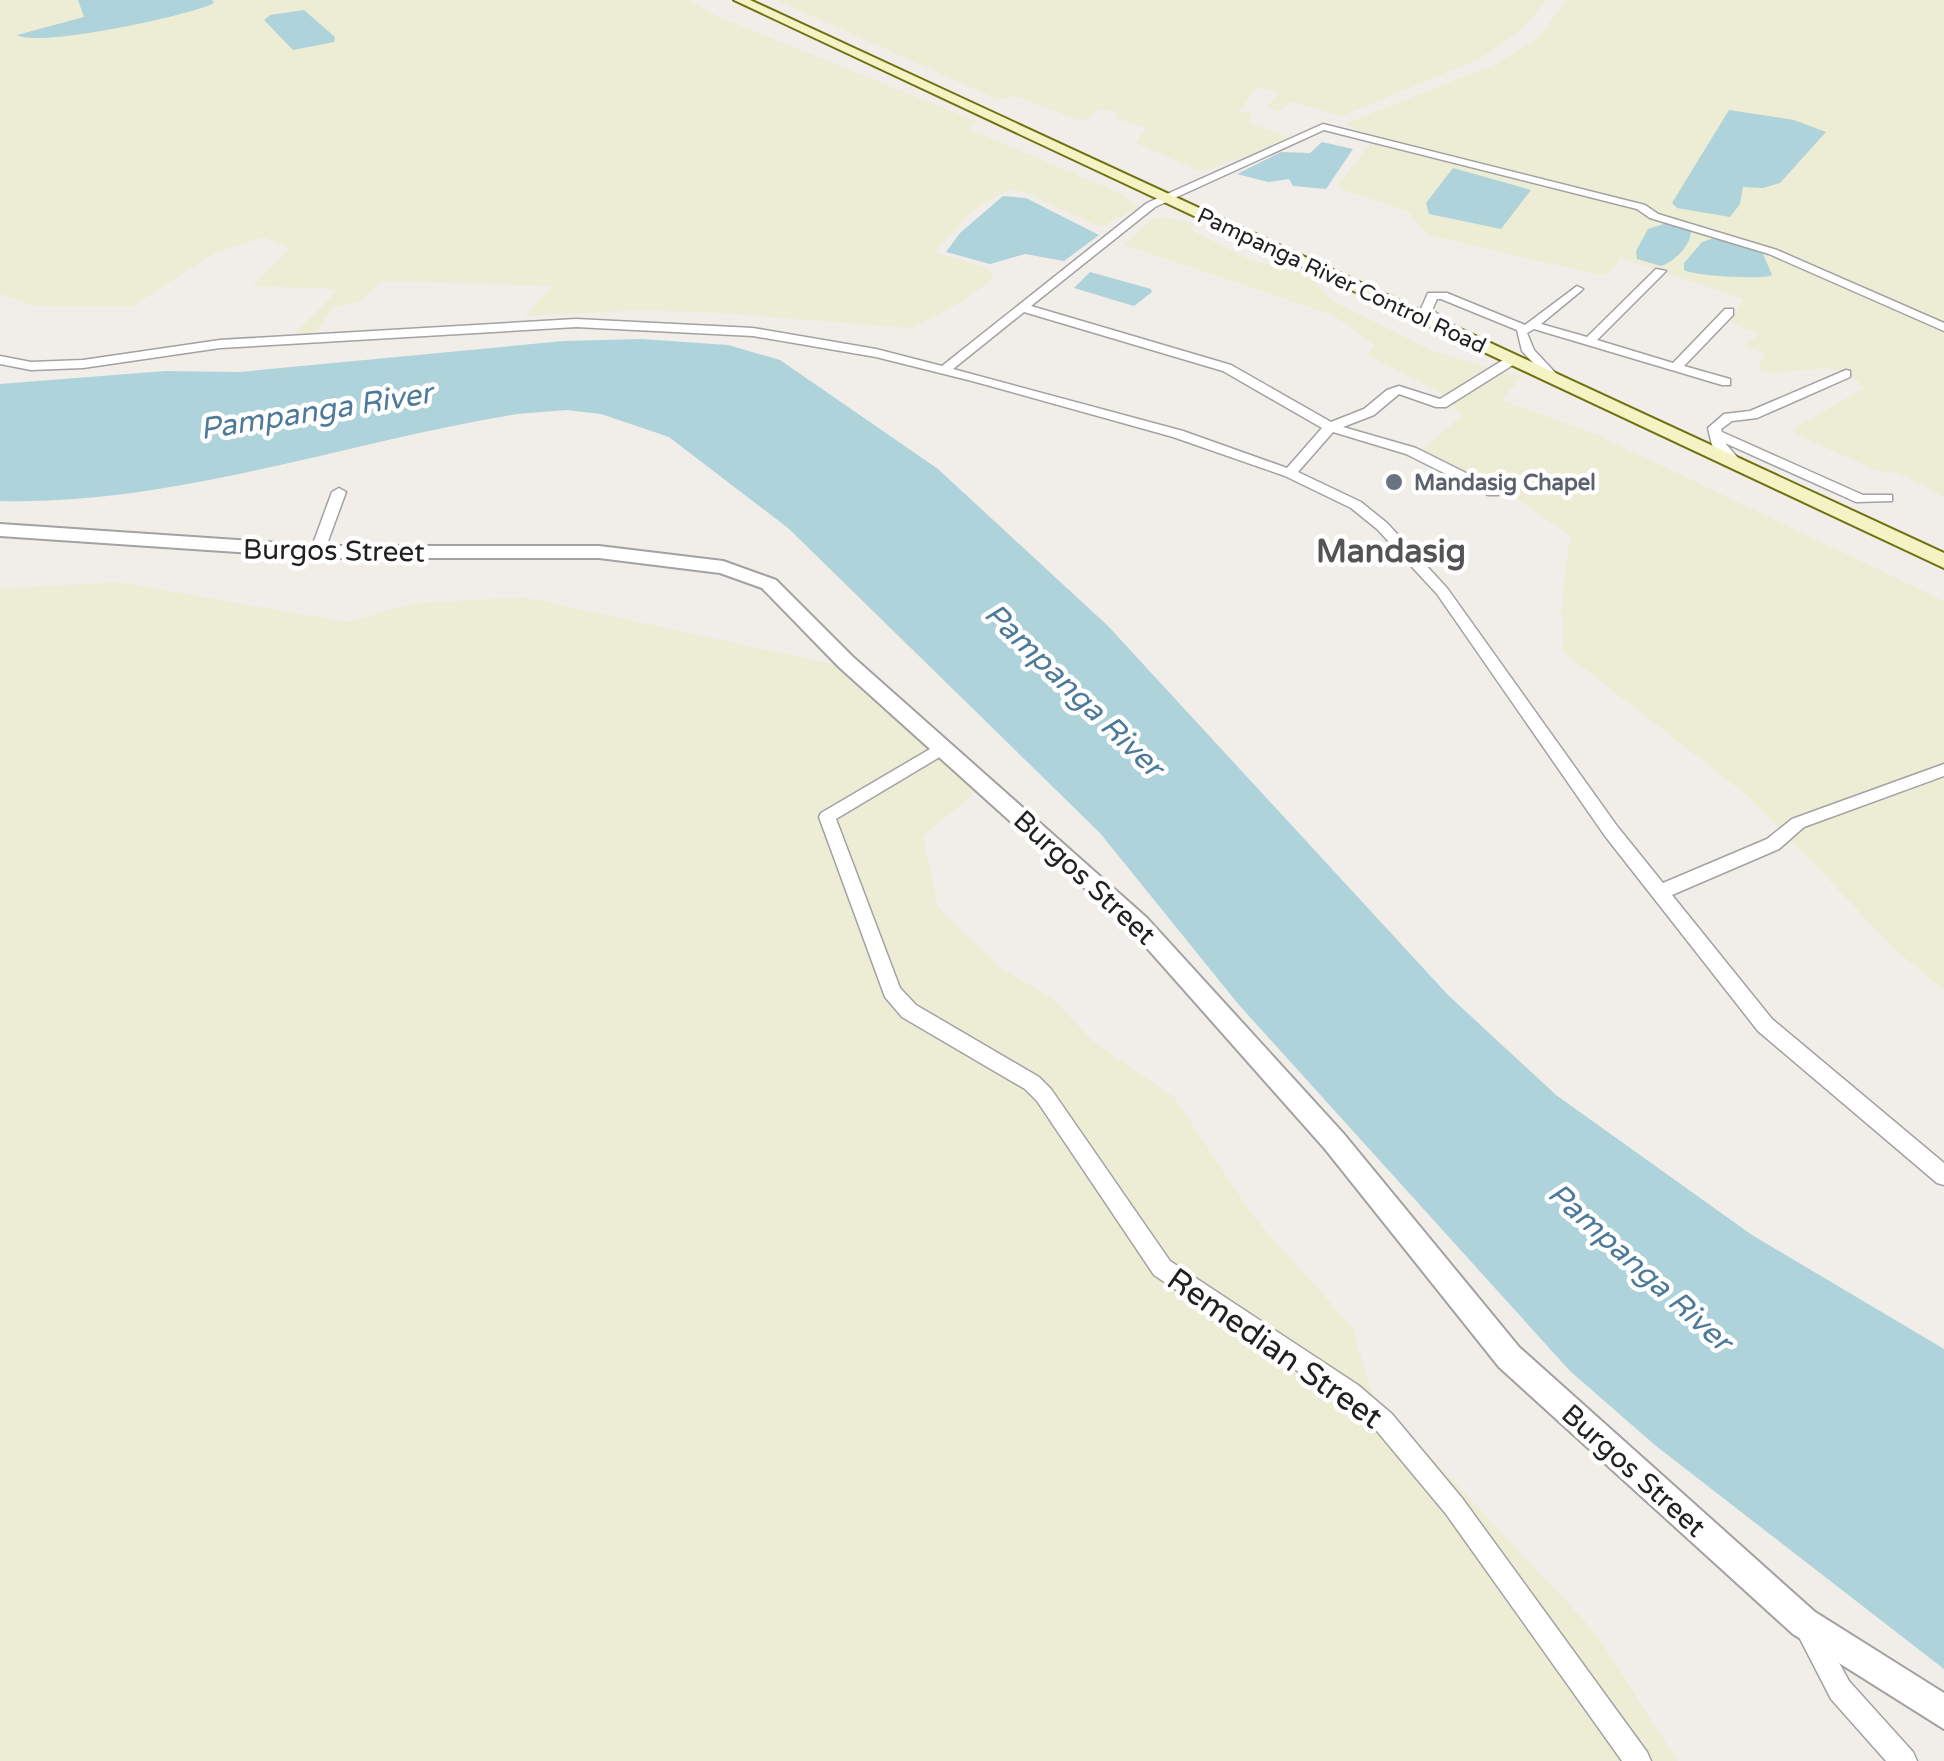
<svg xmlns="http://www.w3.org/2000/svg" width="1944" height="1761" viewBox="0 0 1944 1761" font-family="'Varela Round',sans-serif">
<rect width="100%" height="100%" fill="#f1ede9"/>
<path fill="#ededd6" d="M 0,0 L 689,0 L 717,16 L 978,122 L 969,129 L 1122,194 L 1139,207 L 1101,227 L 1021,191 L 1009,189 L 970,213 L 935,252 L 986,268 L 994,277 L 967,299 L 912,328 L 718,313 L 641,310 L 524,316 L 553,286 L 381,281 L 359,302 L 333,307 L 314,336 L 292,336 L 339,289 L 252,286 L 290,249 L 264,237 L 213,254 L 133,306 L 34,306 L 0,294 Z
M 776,0 L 1547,0 L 1519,32 L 1479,59 L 1342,116 L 1291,102 L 1279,111 L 1267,107 L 1279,92 L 1257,88 L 1239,111 L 1252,115 L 1248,122 L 1290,138 L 1208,170 L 1197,170 L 1136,143 L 1146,128 L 1115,118 L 1116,112 L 1097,109 L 1089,119 L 1078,120 L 1016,96 L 999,100 Z
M 1566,0 L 1944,0 L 1944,497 L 1897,473 L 1881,472 L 1797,435 L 1793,429 L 1864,388 L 1848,372 L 1827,368 L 1770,373 L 1758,369 L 1765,354 L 1744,346 L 1759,334 L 1731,323 L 1743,299 L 1620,258 L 1610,273 L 1599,275 L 1428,235 L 1407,211 L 1336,187 L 1376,137 L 1345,124 L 1498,63 L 1540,36 Z
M 1169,218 L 1196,224 L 1191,230 L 1250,260 L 1306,273 L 1333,301 L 1433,351 L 1522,377 L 1501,400 L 1596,434 L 1944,601 L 1944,990 L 1897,951 L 1749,797 L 1563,652 L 1561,608 L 1570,536 L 1509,493 L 1422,450 L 1461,416 L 1448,397 L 1368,355 L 1374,345 L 1333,315 L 1124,245 L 1152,219 Z
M 117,582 L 347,622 L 412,604 L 523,597 L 851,668 L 982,787 L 923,836 L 938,907 L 1002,969 L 1049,996 L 1094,1042 L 1174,1097 L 1253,1216 L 1352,1327 L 1373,1395 L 1594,1631 L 1678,1761 L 0,1761 L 0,589 Z"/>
<path fill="#aed3da" d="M 78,0 L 212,0 L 214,3 C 189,16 38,48 17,35 L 84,17 Z
M 304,10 L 335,37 L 334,42 L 293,50 L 264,20 L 270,15 Z
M 1729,110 L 1794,120 L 1826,132 L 1780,183 L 1763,188 L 1743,187 L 1740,204 L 1730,217 L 1677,208 L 1672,203 Z
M 1322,142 L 1353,149 L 1326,189 L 1293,186 L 1289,179 L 1268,182 L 1237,174 L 1281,152 L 1310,153 Z
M 1453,168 L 1531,190 L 1501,229 L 1429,214 L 1426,203 Z
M 1003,196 L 1026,198 L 1099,235 L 1064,261 L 1025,254 L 990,264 L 946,252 L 960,233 Z
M 1667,223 L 1691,230 C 1691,246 1675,261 1661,266 L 1637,259 L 1636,251 L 1648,229 Z
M 1718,237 L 1763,254 L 1772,275 C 1764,280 1694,276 1684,270 L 1684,263 L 1702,242 Z
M 1090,272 L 1151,289 L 1152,292 L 1134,306 L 1074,288 Z
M 641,339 L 728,345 L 780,360 L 938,469 L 1108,626 L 1448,995 L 1556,1095 L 1752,1235 L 1944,1349 L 1944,1669 L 1656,1446 L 1570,1371 L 1239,1005 L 1100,833 L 788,528 L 669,437 L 601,414 L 566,410 L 517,414 C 343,442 177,505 0,501 L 0,384 L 165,371 L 239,372 L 564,341 Z"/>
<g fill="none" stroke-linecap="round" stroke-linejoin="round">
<defs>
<path id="minor" d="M 1323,124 L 1645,205 L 1658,214 L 1777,250 L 1944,323 L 1944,331 L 1769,254 L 1650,218 L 1637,209 L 1324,130 L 1155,207 L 1031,306 L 1231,365 L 1331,422 L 1364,409 L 1387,390 L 1399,386 L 1440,399 L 1508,357 L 1516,357 L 1516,363 L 1446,407 L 1436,407 L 1399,394 L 1374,415 L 1343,427 L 1416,448 L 1498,489 L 1498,495 L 1488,495 L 1406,454 L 1333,432 L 1298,472 L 1361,502 L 1387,523 L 1447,588 L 1617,826 L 1663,883 L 1767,839 L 1792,819 L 1944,764 L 1944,776 L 1804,827 L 1779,849 L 1672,895 L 1772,1019 L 1944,1163 L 1944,1185 L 1937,1183 L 1758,1031 L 1605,836 L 1437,594 L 1377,529 L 1351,508 L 1285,476 L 1173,437 L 972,381 L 876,357 L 753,336 L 576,327 L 220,348 L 83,368 L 31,370 L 0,364 L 0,356 L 31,362 L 83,360 L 220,340 L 576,319 L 753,328 L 876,349 L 942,366 L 1147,203 ZM 1024,312 L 1223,371 L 1322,428 L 1287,468 L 1183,431 L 953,369 Z
M 1656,269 L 1666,271 L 1597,340 L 1673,363 L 1725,309 L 1733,309 L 1733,315 L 1684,366 L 1730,379 L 1730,385 L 1722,385 L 1534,329 L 1527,333 L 1534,350 L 1563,381 L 1557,385 L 1553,384 L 1522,351 L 1517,330 L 1441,299 L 1437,299 L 1432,310 L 1455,326 L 1455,332 L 1447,332 L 1420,311 L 1428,293 L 1447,293 L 1525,325 L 1577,286 L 1583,289 L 1581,291 L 1541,324 L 1587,337 Z
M 1846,370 L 1850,371 L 1850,377 L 1757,418 L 1732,421 L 1721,429 L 1722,432 L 1863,495 L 1892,495 L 1892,501 L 1856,502 L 1725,443 L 1744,465 L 1737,469 L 1732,468 L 1712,445 L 1708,428 L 1724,414 L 1750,411 Z
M 339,488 L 346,492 L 324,552 L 317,556 L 312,555 L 310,552 L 332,492 Z
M 942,742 L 950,748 L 948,752 L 836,819 L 900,988 L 916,1005 L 1039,1077 L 1051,1089 L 1170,1261 L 1358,1385 L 1392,1414 L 1462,1498 L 1647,1752 L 1651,1761 L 1622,1761 L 1446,1514 L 1376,1430 L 1342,1401 L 1154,1275 L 1037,1101 L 1025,1089 L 902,1017 L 885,997 L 819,817 L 821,813 Z
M 1809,1621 L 1818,1624 L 1849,1681 L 1913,1752 L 1917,1761 L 1886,1761 L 1831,1699 L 1797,1633 L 1800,1624 Z"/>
<path id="tertiary" d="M 0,524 L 325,546 L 599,546 L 723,561 L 776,580 L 853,657 L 1147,918 L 1343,1133 L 1519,1347 L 1815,1612 L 1944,1693 L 1944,1729 L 1793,1634 L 1499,1367 L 1325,1149 L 1131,930 L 839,667 L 762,588 L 720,573 L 599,558 L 325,558 L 0,536 Z"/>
<path id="secondary" d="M 734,0 L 750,0 L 1944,553 L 1944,568 Z"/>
</defs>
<use href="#minor" stroke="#a2a2a2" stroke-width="3"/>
<use href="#tertiary" stroke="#a2a2a2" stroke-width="4"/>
<use href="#secondary" stroke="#6e7110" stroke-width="4"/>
<use href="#minor" fill="#fff" fill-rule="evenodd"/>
<use href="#tertiary" fill="#fff" fill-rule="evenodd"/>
<use href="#secondary" fill="#f4f3c3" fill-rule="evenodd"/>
</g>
<circle fill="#6b7280" stroke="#fff" stroke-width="4" cx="1394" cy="482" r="10"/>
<g text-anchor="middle" stroke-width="9" stroke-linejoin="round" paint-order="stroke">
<g font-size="22" fill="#212121" stroke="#fff">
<text transform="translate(1342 280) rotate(25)" y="8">Pampanga River Control Road</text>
</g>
<g font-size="22" font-weight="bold" fill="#5b616d" stroke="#fff" text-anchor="start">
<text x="1414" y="490">Mandasig Chapel</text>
</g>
<g font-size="28" fill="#212121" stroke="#fff">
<text transform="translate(334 550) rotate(1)" y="10">Burgos Street</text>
<text transform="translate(1085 877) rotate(43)" y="10">Burgos Street</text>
<text transform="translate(1634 1470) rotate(42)" y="10">Burgos Street</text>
</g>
<g font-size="30" font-style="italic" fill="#4e7a9a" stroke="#fff">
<text transform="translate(316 411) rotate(-9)" y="10">Pampanga River</text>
<text transform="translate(1074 690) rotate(44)" y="10">Pampanga River</text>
<text transform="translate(1640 1267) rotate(42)" y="10">Pampanga River</text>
</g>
<g font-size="32" font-weight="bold" fill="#545454" stroke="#fff">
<text x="1391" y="562">Mandasig</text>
</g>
<g font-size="32" fill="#212121" stroke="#fff">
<text transform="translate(1275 1348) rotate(35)" y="11">Remedian Street</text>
</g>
</g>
</svg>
